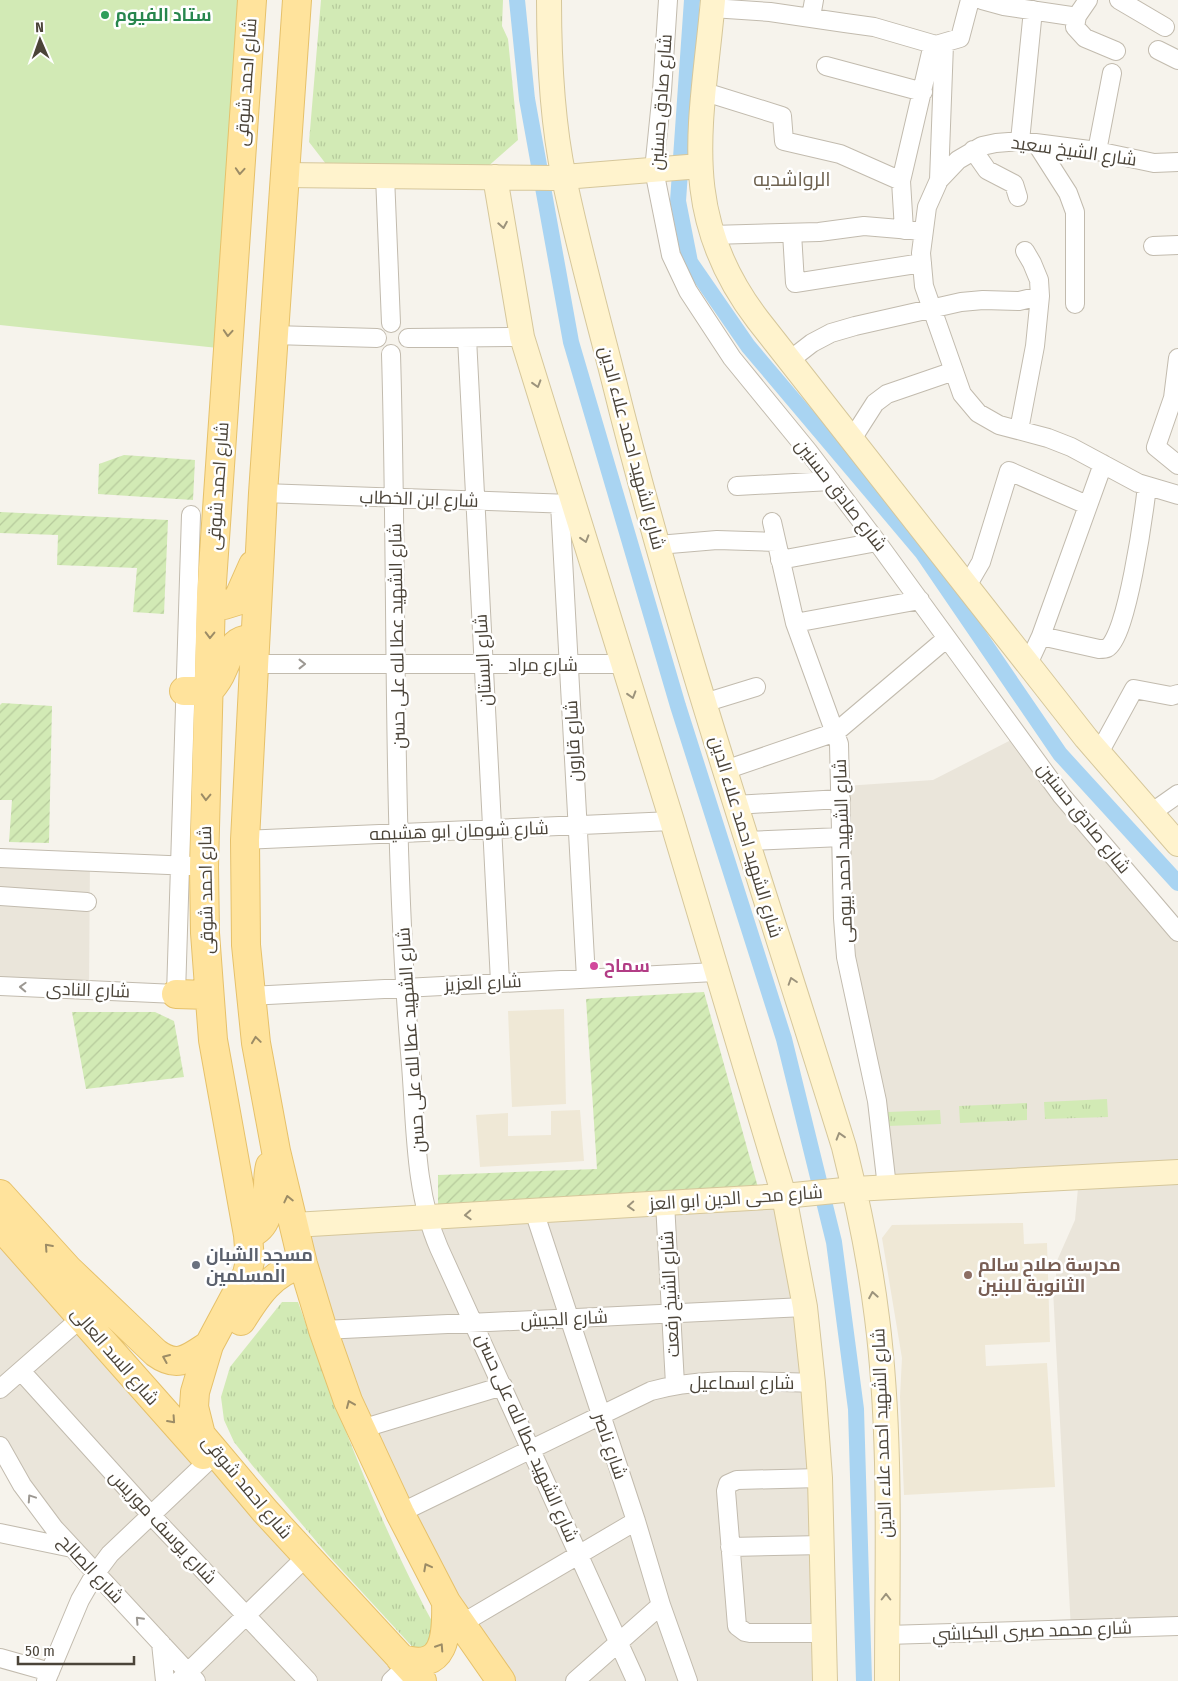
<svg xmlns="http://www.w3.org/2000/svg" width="1178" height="1681" viewBox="0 0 1178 1681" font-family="'Fira Sans Condensed',Cairo,sans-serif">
<defs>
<pattern id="park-tufts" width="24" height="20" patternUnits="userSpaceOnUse" patternTransform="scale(1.25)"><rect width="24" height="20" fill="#d2eab5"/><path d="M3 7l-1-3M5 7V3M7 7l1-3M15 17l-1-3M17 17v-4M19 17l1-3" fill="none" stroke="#b6ca9c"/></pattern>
<pattern id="garden-furrows" width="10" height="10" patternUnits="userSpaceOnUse" patternTransform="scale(1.25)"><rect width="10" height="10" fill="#d2eab5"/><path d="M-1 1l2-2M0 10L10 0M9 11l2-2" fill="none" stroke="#b6ca9c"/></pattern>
</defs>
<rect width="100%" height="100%" fill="#f6f3ec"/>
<path fill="#eae5da" d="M 1011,740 L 1178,934 L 1178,1625 L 1071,1630 L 1053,1290 L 1056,1282 L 1056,1263 L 1075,1220 L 1078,1188 L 891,1199 L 849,951 L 845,786 L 933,780 Z
M 0,855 L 90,859 L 89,986 L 0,982 Z
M 784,1197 L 805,1307 L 823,1681 L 504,1681 L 362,1428 L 295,1226 Z
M 0,1224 L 425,1681 L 197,1681 L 95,1573 L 0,1444 Z"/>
<path fill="#efe8d6" d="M 564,1009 L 566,1104 L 512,1107 L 508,1011 Z
M 580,1110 L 584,1161 L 480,1167 L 476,1115 L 508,1113 L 508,1136 L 551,1135 L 551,1111 Z
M 1023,1223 L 1024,1244 L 1047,1243 L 1050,1342 L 985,1345 L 986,1366 L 1047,1363 L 1055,1487 L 904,1495 L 900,1397 L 902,1358 L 882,1238 L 892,1225 Z"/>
<path fill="url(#park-tufts)" d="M 321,0 L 503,0 L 502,26 L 508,39 L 518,140 L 485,169 L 326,164 L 309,142 Z
M 1107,1099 L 1108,1117 L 1045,1119 L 1044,1102 Z
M 1027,1103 L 1027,1120 L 960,1123 L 959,1106 Z
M 940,1110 L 941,1124 L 888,1126 L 887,1112 Z
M 282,1302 L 298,1302 C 339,1416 381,1530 440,1636 L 419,1654 L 327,1554 L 252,1465 L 234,1442 L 224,1420 L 221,1397 L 230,1367 Z"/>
<path fill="url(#garden-furrows)" d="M 124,455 L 195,460 L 193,500 L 98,494 L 99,464 Z
M 0,512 L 168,520 L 164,614 L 133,612 L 137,568 L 57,565 L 58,535 L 0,533 Z
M 2,703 L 52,706 L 49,843 L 9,842 L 12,800 L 0,800 L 0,705 Z
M 704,992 L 759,1191 L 438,1205 L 438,1175 L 597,1169 L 586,999 Z
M 72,1012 L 155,1012 L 174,1021 L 184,1077 L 86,1089 Z"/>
<path fill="#d2eab5" d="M 0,0 L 243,0 L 218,348 L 0,325 Z"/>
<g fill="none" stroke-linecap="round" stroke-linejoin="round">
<path stroke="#a9d4f2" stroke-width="16" d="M 517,0 L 527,99 L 571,342 L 678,706 L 784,1039 L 834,1242 L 856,1409 L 864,1681
M 692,0 L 678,201 L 690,262 L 748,346 L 922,552 L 1060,754 L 1178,883"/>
<defs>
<path id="street" d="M 668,0 L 662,91 L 654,170 L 671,255 L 688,291 L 732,358 L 808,451 L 877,542 L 1062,796 L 1178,932
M 982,0 L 1004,6 L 1071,16 L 1077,16 L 1088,0
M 1119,0 L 1165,27
M 712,8 L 770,12 L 845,23 L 874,27 L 936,45 L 960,38 L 970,0
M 1077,16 L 1075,27 L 1085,38 L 1116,51
M 811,17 L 814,0
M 1158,50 L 1178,60
M 826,66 L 923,92
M 705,92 L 782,116 L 784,141 L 840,154 L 901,181
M 1020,141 L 1033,10
M 1036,143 L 1068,193 L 1075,212 L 1075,304
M 973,150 L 987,170 L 1014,184 L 1018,197
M 1097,151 L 1112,73
M 1178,162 L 1154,163 L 1097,151 L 1020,141 L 996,143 L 982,146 L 958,160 L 939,180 L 927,207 L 921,253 L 924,286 L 962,394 L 978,413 L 999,425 L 1048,438 L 1071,447 L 1138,483 L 1178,495
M 385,176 L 391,323
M 939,180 L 944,44
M 904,230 L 901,181 L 933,44
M 792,233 L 795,283 L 922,263
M 711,235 L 819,232 L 864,226 L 923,231
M 1153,246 L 1178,245
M 273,335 L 377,338
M 408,338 L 522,337
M 467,338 L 500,982
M 391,354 C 398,587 391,821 410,1053 C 416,1116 413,1189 439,1248 L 636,1681
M 1178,358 L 1173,398 L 1156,447 L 1178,465
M 790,360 L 812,343 L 831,333 L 855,326 L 961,302 L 983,300 L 1019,301 L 1040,296
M 1019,430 L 1035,346 L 1040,296 L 1039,280 L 1032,263 L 1025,251
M 852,439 L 875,403 L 887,394 L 954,371
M 737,486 L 831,481
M 263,493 L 571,504
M 560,504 L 586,978
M 772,522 L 795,623 L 839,744 L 843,918 L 846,957 L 877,1101 L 887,1187
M 658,545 L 717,540 L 776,542
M 780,560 L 877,542
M 967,586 L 981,562 L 1009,471 L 1087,505
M 795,623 L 920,600
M 1041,636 L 1099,649 C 1102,649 1105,649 1107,648 C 1127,638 1144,512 1147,486
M 254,664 L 623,664
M 1028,664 L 1041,636 L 1103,464
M 704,703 L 756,687
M 1099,753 L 1134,689 L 1171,696 L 1178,694
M 725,770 L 836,732 L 947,638
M 735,805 L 841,799
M 1151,813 L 1178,794
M 245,840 L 672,821
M 747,841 L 842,837
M 0,858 L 192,866
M 0,896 L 87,902
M 0,986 L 176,994 L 191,515
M 250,996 L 715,972
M 665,1203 L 675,1384
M 534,1211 L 636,1521 L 661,1605 L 688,1681
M 323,1330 L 805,1307
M 21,1371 L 151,1515 L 308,1681
M 0,1389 L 81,1318
M 361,1429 L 503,1386
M 0,1446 L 22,1485 L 54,1528 L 196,1681
M 820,1478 L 737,1480 L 728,1484 L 726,1491 L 737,1626 L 745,1632 L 750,1633 L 824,1633
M 400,1513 L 651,1391 C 703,1376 759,1382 813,1383
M 0,1533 L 72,1548
M 730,1547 L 823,1545
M 461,1624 L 636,1521
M 887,1635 L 1178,1626
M 161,1643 L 165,1681
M 0,1658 L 50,1672
M 46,1681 L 80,1600 L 95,1574 L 110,1554 L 208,1461
M 179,1681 L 307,1556
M 391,1681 L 407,1666
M 575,1681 L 661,1605"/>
<path id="secondary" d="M 549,0 C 549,59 552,121 564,178 C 578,246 597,314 614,381 C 678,640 765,892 844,1147 C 858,1203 870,1261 877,1318 C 892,1437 887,1561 887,1681
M 713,0 C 702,123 676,213 758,320 L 1086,738 L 1178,844
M 284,175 L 552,178 L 700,166
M 495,177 L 522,337 L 672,821 L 784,1196 L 805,1307 L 813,1383 L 820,1478 L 825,1681
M 294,1225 L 784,1196 L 854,1189 L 1178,1172"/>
<path id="primary" d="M 252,0 L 211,597 L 204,867 L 205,933 L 213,1040 L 248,1235 L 250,1261 L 247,1274 L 209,1345 L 195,1392 L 194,1407 L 201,1435 L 265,1511 L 422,1681
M 297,0 L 263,493 L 245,840 L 246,945 L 256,1043 L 276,1151 L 303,1264 L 323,1330 L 348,1401 L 400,1513 L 446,1602 L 501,1681
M 211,597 L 224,605 L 237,601 L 253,565
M 184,691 L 209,691 C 214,685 219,679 222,671 C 230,655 232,636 255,640
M 176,994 L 209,995
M 0,1194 L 68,1269 L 156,1353 C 178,1369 189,1358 209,1345
M 0,1226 L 203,1455
M 248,1235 C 279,1222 263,1192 270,1166
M 241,1321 C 257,1295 272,1272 303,1264
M 400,1658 C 446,1674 447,1634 446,1602"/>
</defs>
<use href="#street" stroke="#c2bbae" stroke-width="20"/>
<use href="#secondary" stroke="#d6c79b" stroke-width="26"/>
<use href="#primary" stroke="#e6c16a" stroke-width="30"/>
<use href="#street" stroke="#fff" stroke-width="18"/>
<use href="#secondary" stroke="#fff3cd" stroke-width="24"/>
<use href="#primary" stroke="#ffe39c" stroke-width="28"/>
</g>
<defs><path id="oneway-chevron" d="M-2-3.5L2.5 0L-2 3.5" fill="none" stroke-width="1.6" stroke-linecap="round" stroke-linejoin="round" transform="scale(1.25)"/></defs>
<g stroke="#9c8c66">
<use href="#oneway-chevron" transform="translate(240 171) rotate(94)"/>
<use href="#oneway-chevron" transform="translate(228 333) rotate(94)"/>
<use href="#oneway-chevron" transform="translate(210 635) rotate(91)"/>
<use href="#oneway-chevron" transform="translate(206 797) rotate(92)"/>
<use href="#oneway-chevron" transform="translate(256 1040) rotate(-98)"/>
<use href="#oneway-chevron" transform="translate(288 1199) rotate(-103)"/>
<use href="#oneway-chevron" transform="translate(48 1247) rotate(-132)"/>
<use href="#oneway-chevron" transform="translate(166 1358) rotate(-157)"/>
<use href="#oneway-chevron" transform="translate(350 1404) rotate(-113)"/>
<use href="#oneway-chevron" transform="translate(172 1420) rotate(48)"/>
<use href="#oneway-chevron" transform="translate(427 1567) rotate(-118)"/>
<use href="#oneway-chevron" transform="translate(440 1647) rotate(-57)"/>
</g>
<g stroke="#9c937c">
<use href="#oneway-chevron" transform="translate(503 225) rotate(80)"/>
<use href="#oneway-chevron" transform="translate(537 384) rotate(73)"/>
<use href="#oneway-chevron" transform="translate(585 539) rotate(73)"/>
<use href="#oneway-chevron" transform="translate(632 695) rotate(73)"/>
<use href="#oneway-chevron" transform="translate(792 981) rotate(-108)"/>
<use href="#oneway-chevron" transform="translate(840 1136) rotate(-107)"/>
<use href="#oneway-chevron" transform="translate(631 1206) rotate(177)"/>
<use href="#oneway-chevron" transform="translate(468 1215) rotate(177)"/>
<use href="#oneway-chevron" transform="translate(873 1295) rotate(-100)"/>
<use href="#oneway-chevron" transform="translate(886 1597) rotate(-90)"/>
</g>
<g stroke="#9c9892">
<use href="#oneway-chevron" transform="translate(302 664)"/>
<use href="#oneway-chevron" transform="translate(23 987) rotate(-178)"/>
<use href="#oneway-chevron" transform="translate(31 1498) rotate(-124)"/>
<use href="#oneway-chevron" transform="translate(139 1620) rotate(-133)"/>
</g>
<circle fill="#2e9e5b" stroke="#fff" stroke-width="2" cx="105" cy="15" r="5"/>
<circle fill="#d1479c" stroke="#fff" stroke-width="2" cx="594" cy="966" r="5"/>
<circle fill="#6b7280" stroke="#fff" stroke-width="2" cx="196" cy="1265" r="5"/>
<circle fill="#8d6e63" stroke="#fff" stroke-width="2" cx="968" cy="1275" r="5"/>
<g text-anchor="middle" stroke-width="5" stroke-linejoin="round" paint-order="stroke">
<g font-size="18" font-weight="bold" fill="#27864d" stroke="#fff" text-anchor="start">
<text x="115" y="21">ستاد الفيوم</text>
</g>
<g font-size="18" fill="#4b4439" stroke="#fff">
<text transform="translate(246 82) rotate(-86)" y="6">شارع احمد شوقى</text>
<text transform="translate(661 102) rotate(-86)" y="6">شارع صادق حسنين</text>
<text transform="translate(1074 151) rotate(8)" y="6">شارع الشيخ سعيد</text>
<text transform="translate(632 448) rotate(75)" y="6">شارع الشهيد احمد علاء الدين</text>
<text transform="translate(218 486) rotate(-86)" y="6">شارع احمد شوقى</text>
<text transform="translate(841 495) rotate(52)" y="6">شارع صادق حسنين</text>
<text transform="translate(419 499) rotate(2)" y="6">شارع ابن الخطاب</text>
<text transform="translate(397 636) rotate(-91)" y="6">شارع الشهيد عطا لله على حسن</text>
<text transform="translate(483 660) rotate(-93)" y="6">شارع البستان</text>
<text x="543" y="671">شارع مراد</text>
<text transform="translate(573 741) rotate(-93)" y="6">شارع قارون</text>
<text transform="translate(1084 818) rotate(51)" y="6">شارع صادق حسنين</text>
<text transform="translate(459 831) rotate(-2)" y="6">شارع شومان ابو هشيمه</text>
<text transform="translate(746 837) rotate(73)" y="6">شارع الشهيد احمد علاء الدين</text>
<text transform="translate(843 851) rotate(-92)" y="6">شارع الشهيد احمد بيومى</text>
<text transform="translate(206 890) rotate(-91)" y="6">شارع احمد شوقى</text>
<text transform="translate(483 983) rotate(-3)" y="6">شارع العزيز</text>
<text transform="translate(88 990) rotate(2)" y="6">شارع النادى</text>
<text transform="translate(411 1040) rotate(-94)" y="6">شارع الشهيد عطا لله على حسن</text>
<text transform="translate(736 1198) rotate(-4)" y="6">شارع محى الدين ابو العز</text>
<text transform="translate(670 1294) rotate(-93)" y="6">شارع الشيخ رفعت</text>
<text transform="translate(564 1319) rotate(-3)" y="6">شارع الجيش</text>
<text transform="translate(115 1356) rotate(49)" y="6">شارع السد العالى</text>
<text x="742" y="1389">شارع اسماعيل</text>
<text transform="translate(882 1433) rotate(-92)" y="6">شارع الشهيد احمد علاء الدين</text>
<text transform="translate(527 1438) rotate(66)" y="6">شارع الشهيد عطا لله على حسن</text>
<text transform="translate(610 1446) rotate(71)" y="6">شارع ناصر</text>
<text transform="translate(247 1487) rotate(50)" y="6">شارع احمد شوقى</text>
<text transform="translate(163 1527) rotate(47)" y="6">شارع يوسف موريس</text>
<text transform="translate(91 1569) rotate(47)" y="6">شارع الصالح</text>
<text transform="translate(1032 1631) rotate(-2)" y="6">شارع محمد صبرى البكباشي</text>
</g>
<g font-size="18" font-weight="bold" fill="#b23c85" stroke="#fff" text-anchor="start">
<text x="604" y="972">سماح</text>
</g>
<g font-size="18" font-weight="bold" fill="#5b616d" stroke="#fff" text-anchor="start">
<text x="206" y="1261">مسجد الشبان<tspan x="206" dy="21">المسلمين</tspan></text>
</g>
<g font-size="18" font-weight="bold" fill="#785e54" stroke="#fff" text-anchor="start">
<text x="978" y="1271">مدرسة صلاح سالم<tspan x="978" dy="21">الثانوية للبنين</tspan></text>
</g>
<g font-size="20" fill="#6e6250" stroke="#fff">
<text x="792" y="186">الرواشديه</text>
</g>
</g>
<g transform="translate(40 40) rotate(358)" stroke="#ffffff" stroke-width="4" paint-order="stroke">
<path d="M0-4L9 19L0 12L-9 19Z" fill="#4b4439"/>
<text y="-8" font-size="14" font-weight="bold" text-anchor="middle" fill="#4b4439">N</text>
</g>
<path d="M18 1656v8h116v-8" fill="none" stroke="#4b4439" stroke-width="2.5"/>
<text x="25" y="1656" font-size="15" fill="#4b4439" stroke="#ffffff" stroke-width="4" paint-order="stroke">50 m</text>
</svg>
